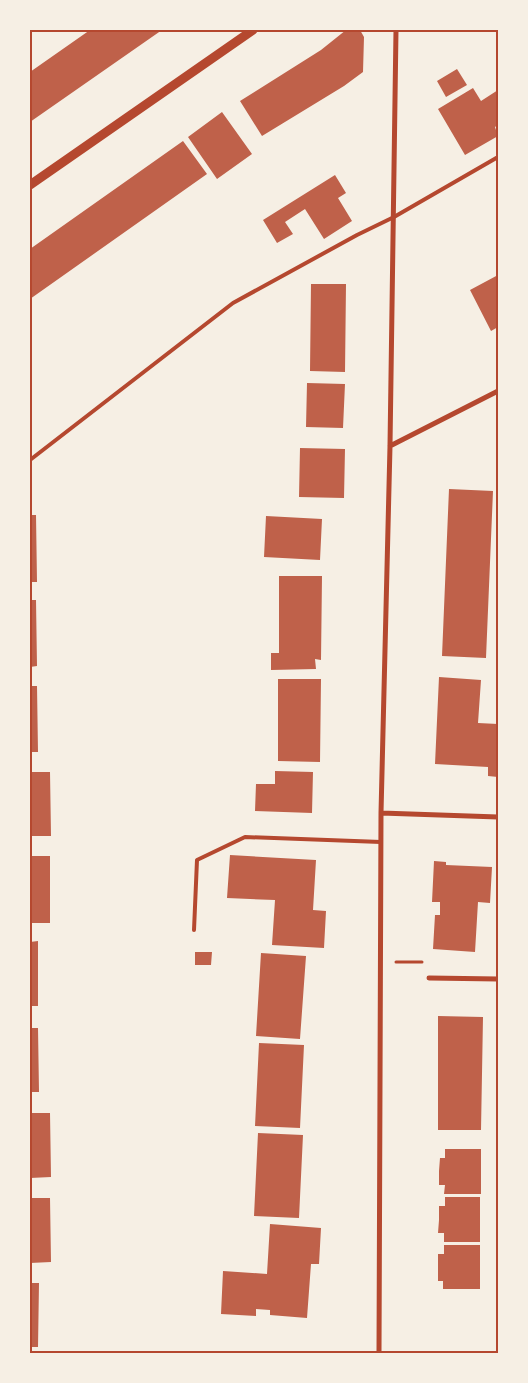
<svg xmlns="http://www.w3.org/2000/svg" width="528" height="1383" viewBox="0 0 528 1383" font-family="Roboto,sans-serif">
<rect width="100%" height="100%" fill="#f6efe4"/>
<path fill="#bf614a" d="M 90,30 L 162,30 L 30,122 L 30,72 Z
M 346,30 L 360,30 L 364,37 L 363,72 L 344,86 L 262,136 L 240,101 L 321,50 Z
M 457,69 L 467,85 L 446,97 L 437,81 Z
M 473,88 L 481,101 L 498,90 L 498,125 L 495,127 L 498,136 L 465,155 L 438,109 Z
M 222,112 L 252,154 L 217,179 L 188,137 Z
M 183,141 L 207,174 L 30,299 L 30,249 Z
M 335,175 L 346,193 L 338,198 L 352,221 L 324,239 L 305,209 L 285,222 L 293,234 L 277,243 L 263,220 Z
M 498,275 L 498,327 L 491,331 L 470,290 Z
M 311,284 L 346,284 L 345,372 L 310,371 Z
M 307,383 L 345,384 L 343,428 L 306,427 Z
M 300,448 L 345,449 L 344,498 L 299,497 Z
M 449,489 L 493,491 L 486,658 L 442,656 Z
M 30,515 L 36,515 L 37,582 L 30,582 Z
M 266,516 L 322,519 L 320,560 L 264,557 Z
M 279,576 L 322,576 L 321,660 L 315,659 L 316,669 L 271,670 L 271,653 L 279,653 Z
M 30,600 L 36,600 L 37,666 L 30,667 Z
M 439,677 L 481,680 L 478,723 L 498,724 L 498,777 L 488,776 L 488,767 L 435,764 Z
M 278,679 L 321,679 L 320,762 L 278,761 Z
M 30,686 L 37,686 L 38,752 L 30,752 Z
M 275,771 L 313,772 L 312,813 L 255,811 L 256,784 L 275,784 Z
M 30,772 L 50,772 L 51,836 L 30,836 Z
M 230,855 L 316,860 L 313,910 L 326,911 L 324,948 L 272,945 L 275,900 L 227,898 Z
M 30,856 L 50,856 L 50,923 L 30,923 Z
M 434,861 L 446,862 L 446,865 L 492,867 L 490,903 L 478,902 L 475,952 L 433,949 L 435,915 L 440,915 L 440,902 L 432,902 Z
M 38,941 L 38,1006 L 30,1006 L 30,942 Z
M 195,952 L 212,952 L 211,965 L 195,965 Z
M 261,953 L 306,956 L 300,1039 L 256,1036 Z
M 438,1016 L 483,1017 L 481,1130 L 438,1130 Z
M 30,1028 L 38,1028 L 39,1092 L 30,1092 Z
M 259,1043 L 304,1045 L 300,1128 L 255,1126 Z
M 30,1113 L 50,1113 L 51,1177 L 30,1178 Z
M 258,1133 L 303,1135 L 299,1218 L 254,1216 Z
M 445,1149 L 481,1149 L 481,1194 L 444,1194 L 445,1185 L 439,1185 L 439,1171 L 440,1158 L 445,1158 Z
M 445,1197 L 480,1197 L 480,1242 L 444,1242 L 444,1233 L 438,1233 L 439,1220 L 439,1206 L 445,1206 Z
M 30,1198 L 50,1198 L 51,1262 L 30,1263 Z
M 270,1224 L 321,1228 L 319,1264 L 311,1264 L 307,1318 L 270,1315 L 270,1310 L 256,1309 L 256,1316 L 221,1314 L 223,1271 L 267,1274 Z
M 444,1245 L 480,1245 L 480,1289 L 443,1289 L 443,1281 L 438,1281 L 438,1254 L 444,1254 Z
M 30,1283 L 39,1283 L 38,1347 L 30,1347 Z"/>
<g fill="none" stroke-linecap="round" stroke-linejoin="round">
<path stroke="#b5482f" stroke-width="3" d="M 396,962 L 422,962"/>
<path stroke="#b5482f" stroke-width="4" d="M 30,460 L 233,303 L 357,235 L 394,217 L 498,157
M 194,930 L 197,860 L 245,837 L 381,842"/>
<path stroke="#b5482f" stroke-width="5" d="M 390,446 L 498,391
M 381,813 L 498,817
M 429,978 L 498,979
M 379,1353 L 381,813 L 390,446 L 396,30"/>
<path stroke="#b5482f" stroke-width="9" d="M 30,185 L 253,30"/>
</g>
<rect width="528" height="1383" fill="none" stroke="#f6efe4" stroke-width="62"/>
<rect x="31" y="31" width="466" height="1321" fill="none" stroke="#b5482f" stroke-width="2"/>
</svg>
